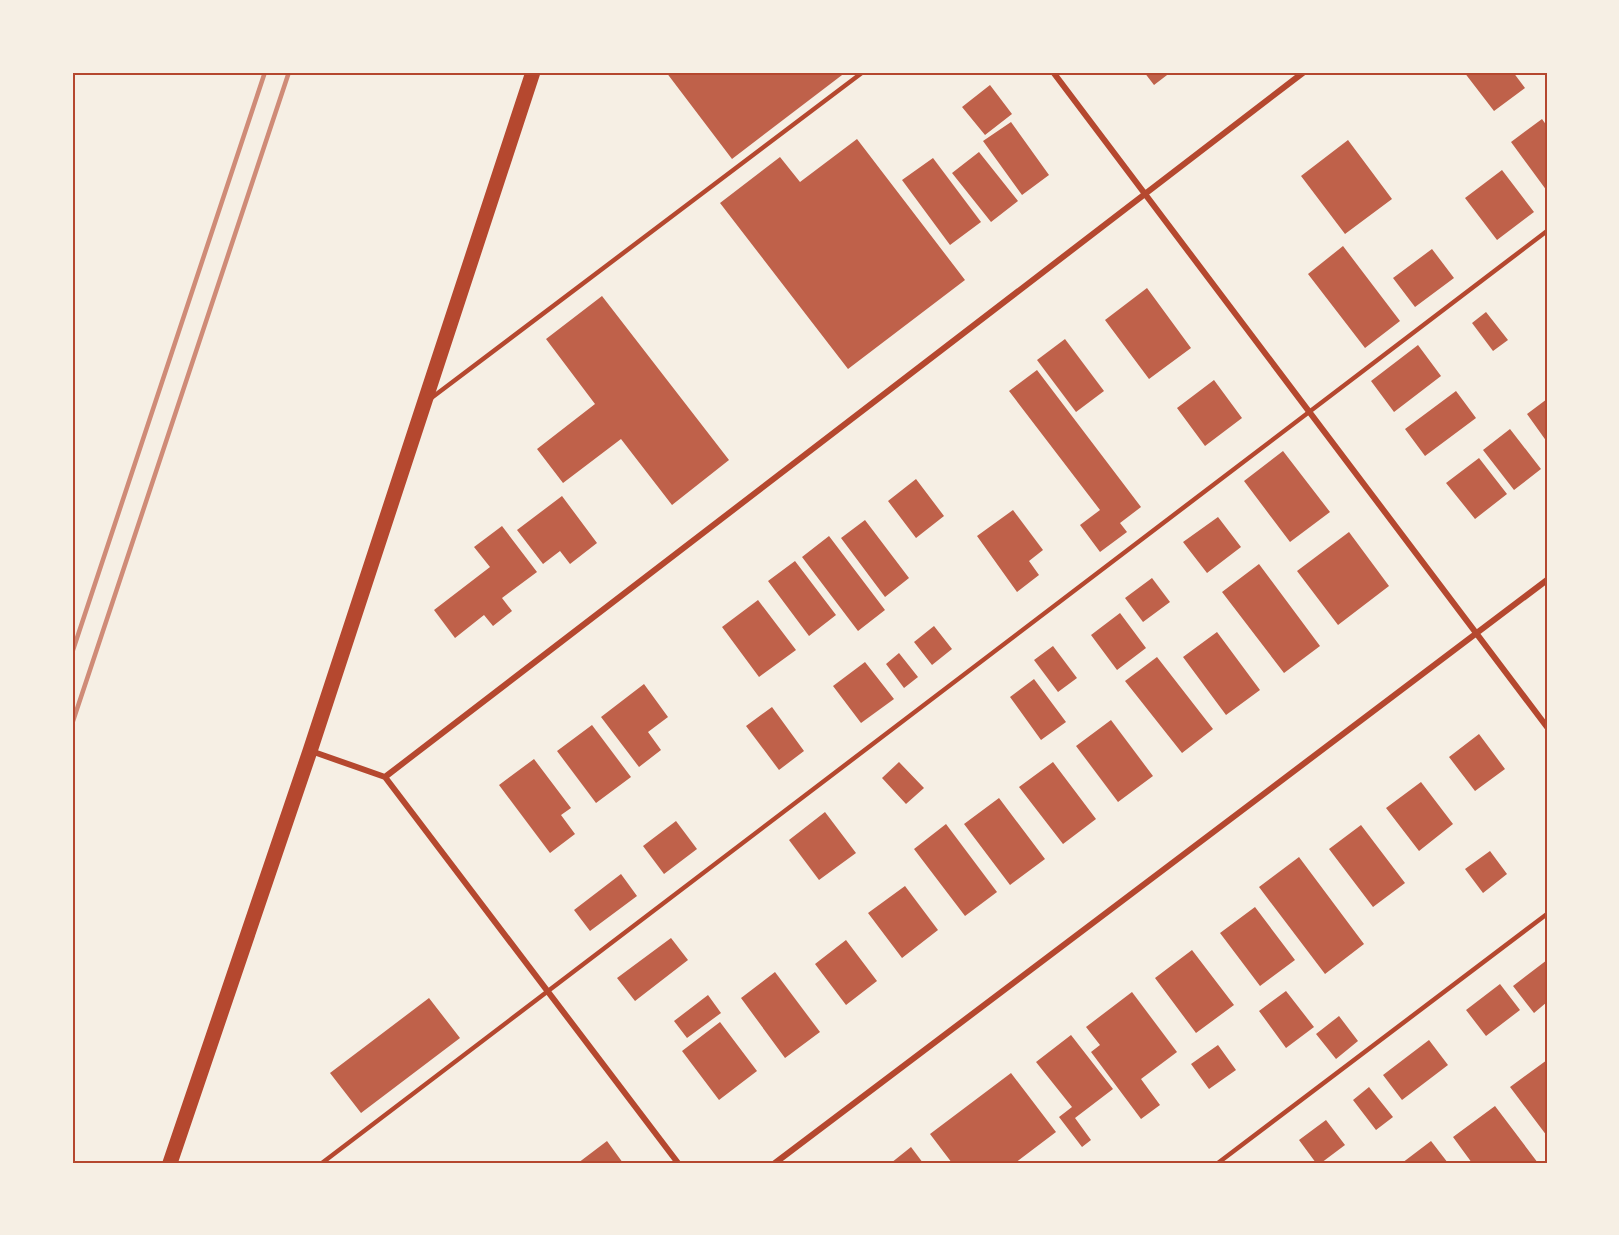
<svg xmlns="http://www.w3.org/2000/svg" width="1619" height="1235" viewBox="0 0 1619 1235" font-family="Cabin,sans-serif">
<rect width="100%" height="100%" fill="#f6efe4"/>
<path fill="#bf614a" d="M 666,72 L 846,72 L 732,159 Z
M 1144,72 L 1171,72 L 1154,85 Z
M 1464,72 L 1513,72 L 1525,88 L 1494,111 Z
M 990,85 L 1012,114 L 985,135 L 962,107 Z
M 1542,119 L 1547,126 L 1547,191 L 1511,142 Z
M 1011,122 L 1049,175 L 1022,195 L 983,141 Z
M 857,139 L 965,280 L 848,369 L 720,203 L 780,157 L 800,182 Z
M 1348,140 L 1392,199 L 1345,234 L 1301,176 Z
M 979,152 L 1018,201 L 991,222 L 952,173 Z
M 933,158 L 981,222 L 950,245 L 902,180 Z
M 1502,170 L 1534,212 L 1497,240 L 1465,198 Z
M 1343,246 L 1400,321 L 1365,348 L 1308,274 Z
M 1432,249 L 1454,278 L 1415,307 L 1393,278 Z
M 1147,288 L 1191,348 L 1149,379 L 1105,320 Z
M 602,296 L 729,460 L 672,505 L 621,439 L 563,483 L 537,449 L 595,404 L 546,339 Z
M 1486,312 L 1508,340 L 1493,351 L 1472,323 Z
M 1065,339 L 1104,391 L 1076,412 L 1037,360 Z
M 1418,345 L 1441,376 L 1394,412 L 1371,381 Z
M 1037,370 L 1141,507 L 1120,523 L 1127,532 L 1100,552 L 1080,525 L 1100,510 L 1009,391 Z
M 1214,380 L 1242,418 L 1205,446 L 1177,408 Z
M 1456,391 L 1476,418 L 1425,456 L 1405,429 Z
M 1547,399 L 1547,442 L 1527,414 Z
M 1510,429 L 1541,469 L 1514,490 L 1483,450 Z
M 1283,451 L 1330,512 L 1290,542 L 1244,481 Z
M 1479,458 L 1507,494 L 1475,519 L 1446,483 Z
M 916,479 L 944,516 L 916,538 L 888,501 Z
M 562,496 L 597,543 L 570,564 L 560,551 L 543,564 L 517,530 Z
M 1013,510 L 1043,550 L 1029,561 L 1039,575 L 1017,592 L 977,536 Z
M 1218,517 L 1241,547 L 1207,573 L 1183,542 Z
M 865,520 L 909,578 L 885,597 L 841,538 Z
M 502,526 L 537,572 L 502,598 L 512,611 L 493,626 L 484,615 L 455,638 L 434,610 L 490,567 L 474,547 Z
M 1349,532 L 1389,586 L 1338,625 L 1297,571 Z
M 829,536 L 885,610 L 858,631 L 802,557 Z
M 795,561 L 836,615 L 809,636 L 768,581 Z
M 1259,564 L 1320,646 L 1284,673 L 1222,592 Z
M 1152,578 L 1170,602 L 1143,622 L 1125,598 Z
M 758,600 L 796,650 L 759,677 L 722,627 Z
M 1120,613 L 1146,648 L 1117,670 L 1091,635 Z
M 934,626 L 952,649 L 932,665 L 914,642 Z
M 1217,632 L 1260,690 L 1226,715 L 1183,657 Z
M 1053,646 L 1077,678 L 1058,692 L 1034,660 Z
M 899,653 L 918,677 L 904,688 L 886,664 Z
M 1157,657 L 1213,729 L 1182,753 L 1125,681 Z
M 865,662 L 894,699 L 861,723 L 833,686 Z
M 1034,679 L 1066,722 L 1041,740 L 1010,697 Z
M 644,684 L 668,717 L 648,732 L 661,750 L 639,767 L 601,717 Z
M 772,707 L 804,751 L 779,770 L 746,726 Z
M 1111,720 L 1153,776 L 1118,802 L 1076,746 Z
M 592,725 L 631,777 L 596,803 L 557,751 Z
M 1479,734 L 1505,769 L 1475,791 L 1449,757 Z
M 534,759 L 571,808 L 561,815 L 575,834 L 550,853 L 499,785 Z
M 899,762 L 924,788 L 906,804 L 882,778 Z
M 1053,762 L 1096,819 L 1063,844 L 1019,787 Z
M 1421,782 L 1453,824 L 1419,851 L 1386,808 Z
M 999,798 L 1045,859 L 1010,885 L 964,824 Z
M 825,812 L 856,853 L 819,880 L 789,840 Z
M 676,821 L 697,849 L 664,874 L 643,846 Z
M 946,824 L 997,892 L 965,916 L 914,849 Z
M 1361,825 L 1405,883 L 1373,907 L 1329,849 Z
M 1490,851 L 1507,874 L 1483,893 L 1465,869 Z
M 1299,857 L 1364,944 L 1325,974 L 1259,887 Z
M 621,874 L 637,896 L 590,931 L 574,910 Z
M 905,886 L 938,930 L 902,958 L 868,913 Z
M 1255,907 L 1295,960 L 1260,986 L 1220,933 Z
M 671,938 L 688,960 L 635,1001 L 617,978 Z
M 846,940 L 877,981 L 846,1005 L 815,964 Z
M 1192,950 L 1234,1005 L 1196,1033 L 1155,978 Z
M 1547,960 L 1547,1002 L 1534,1013 L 1513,986 Z
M 775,972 L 820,1032 L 785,1058 L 741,998 Z
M 1500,984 L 1520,1010 L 1486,1036 L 1466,1010 Z
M 1286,991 L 1314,1027 L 1286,1048 L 1259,1011 Z
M 1132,992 L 1177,1052 L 1141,1079 L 1160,1105 L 1141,1119 L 1091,1052 L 1100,1045 L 1086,1027 Z
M 708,995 L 721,1013 L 687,1038 L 674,1021 Z
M 429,998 L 460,1038 L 361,1113 L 330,1073 Z
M 1339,1016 L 1358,1041 L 1336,1059 L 1316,1034 Z
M 720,1022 L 757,1071 L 719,1100 L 682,1051 Z
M 1071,1035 L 1113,1089 L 1075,1118 L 1091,1140 L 1082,1147 L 1059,1117 L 1072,1107 L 1036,1062 Z
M 1429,1040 L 1448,1065 L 1402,1100 L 1383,1075 Z
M 1218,1045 L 1236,1070 L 1209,1089 L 1191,1064 Z
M 1547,1060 L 1547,1136 L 1510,1087 Z
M 1011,1073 L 1056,1132 L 1015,1163 L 952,1163 L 930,1134 Z
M 1369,1087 L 1393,1117 L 1376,1130 L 1353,1100 Z
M 1495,1106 L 1538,1163 L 1472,1163 L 1453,1137 Z
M 1326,1120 L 1345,1145 L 1321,1163 L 1316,1163 L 1299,1140 Z
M 607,1141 L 623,1163 L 578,1163 Z
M 1431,1141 L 1448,1163 L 1402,1163 Z
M 911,1147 L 923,1163 L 891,1163 Z"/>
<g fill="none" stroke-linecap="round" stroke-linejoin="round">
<path stroke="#b5482f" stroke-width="4.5" d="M 430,399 L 863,72
M 322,1163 L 1547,231
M 1218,1163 L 1547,914"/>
<path stroke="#b5482f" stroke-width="6" d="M 1053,72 L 1547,727
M 311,751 L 385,777 L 678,1163
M 385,777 L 1304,72
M 775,1163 L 1547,580"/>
<path stroke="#b5482f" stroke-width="15" d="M 170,1163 L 310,751 L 533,72"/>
<path stroke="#cf8b77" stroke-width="4.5" d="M 72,653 L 265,72
M 72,724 L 289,72"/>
</g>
<rect width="1619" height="1235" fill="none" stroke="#f6efe4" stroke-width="147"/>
<rect x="74" y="74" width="1472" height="1088" fill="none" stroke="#b5482f" stroke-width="2"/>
</svg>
